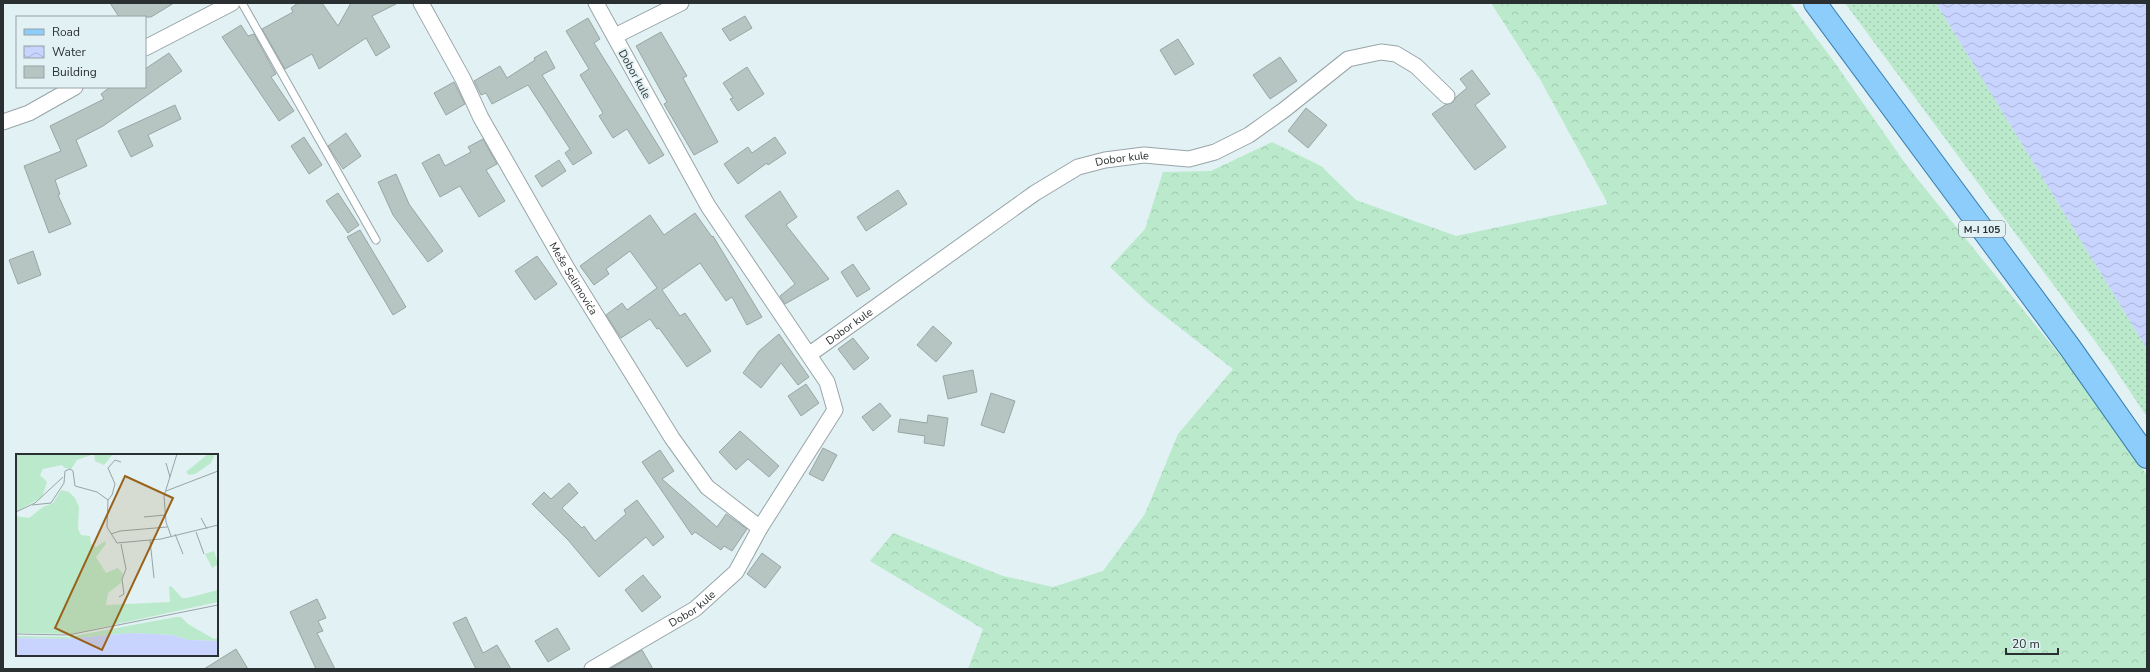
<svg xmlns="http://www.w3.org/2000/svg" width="2150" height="672" viewBox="0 0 2150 672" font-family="'Nunito Sans',sans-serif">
<defs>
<pattern id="grass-dots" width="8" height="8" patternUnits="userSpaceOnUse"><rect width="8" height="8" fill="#baeacb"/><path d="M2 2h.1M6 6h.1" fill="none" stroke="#a0c9af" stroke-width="1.8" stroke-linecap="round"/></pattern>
<pattern id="forest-crowns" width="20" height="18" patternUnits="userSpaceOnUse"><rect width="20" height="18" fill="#baeacb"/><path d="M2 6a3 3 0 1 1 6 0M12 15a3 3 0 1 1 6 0" fill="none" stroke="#a0c9af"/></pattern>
<pattern id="water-waves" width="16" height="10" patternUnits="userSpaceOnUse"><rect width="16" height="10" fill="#c8d3fe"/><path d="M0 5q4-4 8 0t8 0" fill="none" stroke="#acb5da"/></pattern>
</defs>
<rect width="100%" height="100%" fill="#e2f1f4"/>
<path fill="url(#grass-dots)" d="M 1845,3 L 1936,3 L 2147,349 L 2147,417 L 2109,360 Z"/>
<path fill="url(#forest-crowns)" d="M 1491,3 L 1790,3 L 1835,63 L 1907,166 L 2075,374 L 2129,445 L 2147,476 L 2147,669 L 968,669 L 983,629 L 870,561 L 893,533 L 1003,576 L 1053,587 L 1103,571 L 1145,514 L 1178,434 L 1233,369 L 1148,303 L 1110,267 L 1145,229 L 1163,172 L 1211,171 L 1272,142 L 1321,166 L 1356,200 L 1456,236 L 1608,204 L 1541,81 Z"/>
<path fill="url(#water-waves)" d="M 1936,3 L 2147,3 L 2147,349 Z"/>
<path fill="#b6c4c2" stroke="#98a6a4" d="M 110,3 L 174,3 L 151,17 L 119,17 Z
M 298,3 L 322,3 L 338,26 L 351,3 L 398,3 L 372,16 L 390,47 L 376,56 L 366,38 L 319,69 L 312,54 L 285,69 L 262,29 L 293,12 L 291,8 Z
M 745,16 L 752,28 L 730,41 L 722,29 Z
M 588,18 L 600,39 L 594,43 L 664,155 L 649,164 L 627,129 L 613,138 L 599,116 L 603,113 L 580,75 L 589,69 L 566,31 Z
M 241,25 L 248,36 L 254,34 L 276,74 L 271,77 L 294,111 L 279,121 L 222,37 Z
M 661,32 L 687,76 L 683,78 L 718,142 L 694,155 L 664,104 L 667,102 L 636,46 Z
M 1178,39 L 1194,64 L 1175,75 L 1160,50 Z
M 546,51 L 555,68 L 542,75 L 592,153 L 573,165 L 565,153 L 570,149 L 528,85 L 492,104 L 486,93 L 481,95 L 474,81 L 500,66 L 507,78 L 535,60 L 534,58 Z
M 169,53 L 182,71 L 103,126 L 76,140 L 87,166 L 55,180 L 60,194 L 58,195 L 71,224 L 49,233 L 24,166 L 61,151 L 50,126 L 104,99 L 101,94 L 110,87 L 145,87 L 145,69 Z
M 1280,57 L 1297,81 L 1270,99 L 1253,75 Z
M 747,67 L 764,94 L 738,111 L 730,99 L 733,98 L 723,83 Z
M 1472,70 L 1490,94 L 1475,105 L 1506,147 L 1475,170 L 1432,114 L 1445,105 L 1453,102 L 1456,97 L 1467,88 L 1460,79 Z
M 454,82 L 465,104 L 446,115 L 434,93 Z
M 175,105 L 181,119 L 148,135 L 153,146 L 131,157 L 118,131 Z
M 1306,108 L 1327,125 L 1308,148 L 1288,131 Z
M 346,133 L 361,156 L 343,169 L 328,146 Z
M 304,137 L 322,165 L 309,174 L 291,146 Z
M 775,137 L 786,153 L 768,165 L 767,163 L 738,184 L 724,164 L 748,147 L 752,153 Z
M 483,139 L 497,164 L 486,170 L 505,201 L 479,217 L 460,186 L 440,197 L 422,163 L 439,154 L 445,166 L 471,152 L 468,147 Z
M 559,160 L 566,171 L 542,187 L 535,176 Z
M 396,174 L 409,204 L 443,251 L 428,262 L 393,215 L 378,182 Z
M 898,190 L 907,204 L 866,231 L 857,217 Z
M 780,191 L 797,217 L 786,225 L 829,279 L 785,304 L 780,296 L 795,284 L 745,216 Z
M 338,193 L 359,225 L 348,233 L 326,201 Z
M 695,213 L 712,237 L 713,236 L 762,317 L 747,325 L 732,297 L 726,301 L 700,263 L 662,290 L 680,316 L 685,313 L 711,351 L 687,367 L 659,328 L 657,329 L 650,319 L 621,338 L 606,315 L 622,303 L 627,310 L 657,288 L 630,251 L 606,269 L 609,274 L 594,285 L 580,266 L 650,215 L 664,235 Z
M 360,230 L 406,307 L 393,315 L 347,237 Z
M 33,251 L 41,275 L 18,284 L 9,260 Z
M 537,256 L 557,284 L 535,300 L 515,271 Z
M 853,264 L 870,289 L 857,297 L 841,272 Z
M 933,326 L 952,343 L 936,362 L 917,345 Z
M 779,334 L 809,377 L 798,385 L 781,363 L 761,388 L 743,373 L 759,351 Z
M 853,338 L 869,358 L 854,370 L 838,349 Z
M 973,370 L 977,392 L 948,399 L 943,376 Z
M 806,384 L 819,403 L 801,416 L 788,396 Z
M 991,393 L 1015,401 L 1004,433 L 981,425 Z
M 880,403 L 891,416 L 873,431 L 862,417 Z
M 928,415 L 948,418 L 944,446 L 924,443 L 925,436 L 898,432 L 900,419 L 927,423 Z
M 740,431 L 779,466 L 769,477 L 748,459 L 736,470 L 719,452 Z
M 823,448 L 837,455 L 823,481 L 809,474 Z
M 660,450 L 674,471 L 662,479 L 717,527 L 726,514 L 747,529 L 732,551 L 724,546 L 721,550 L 695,532 L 692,535 L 642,462 Z
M 569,483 L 578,493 L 562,508 L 582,528 L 584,526 L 595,541 L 626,514 L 624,510 L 637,500 L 664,537 L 653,546 L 646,537 L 599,577 L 569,541 L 532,504 L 544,492 L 551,499 Z
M 762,553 L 781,567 L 765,588 L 747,574 Z
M 643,575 L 661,597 L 642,612 L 625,590 Z
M 317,599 L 326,618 L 318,621 L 323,631 L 317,633 L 335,669 L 316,669 L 290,612 Z
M 466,617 L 483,653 L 497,645 L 511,669 L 476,669 L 453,623 Z
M 557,628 L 570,649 L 548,662 L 535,641 Z
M 236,649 L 248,669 L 204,669 Z
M 642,650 L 653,669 L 610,669 Z"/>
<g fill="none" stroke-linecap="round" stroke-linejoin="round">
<defs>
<path id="service" d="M 242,3 L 376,240"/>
<g id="minor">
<path id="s1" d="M 421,3 L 463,79 L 481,118 L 568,270 L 672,438 L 707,487 L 760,528"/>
<path d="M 615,36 L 681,3"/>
<path d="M 145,48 L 232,3"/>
<path d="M 3,122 L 29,113 L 75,87"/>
<path id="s2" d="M 810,354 L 1035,193 L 1078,167 L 1105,160 L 1144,155 L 1189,159 L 1215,152 L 1249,135 L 1284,110 L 1348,59 L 1381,52 L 1396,54 L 1416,66 L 1447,96"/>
<path id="s3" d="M 592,669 L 695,609 L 736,572 L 760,528 L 835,410 L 827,382 L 708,206 L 596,3"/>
</g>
<path id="primary" d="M 1815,3 L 2071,349 L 2147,457"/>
</defs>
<use href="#service" stroke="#98a5a9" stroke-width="9"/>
<use href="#minor" stroke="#98a5a9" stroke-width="17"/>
<use href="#primary" stroke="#3981b2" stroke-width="24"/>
<use href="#service" stroke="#fff" stroke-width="7"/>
<use href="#minor" stroke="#fff" stroke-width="15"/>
<use href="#primary" stroke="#8dcdfb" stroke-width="22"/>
</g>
<g text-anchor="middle" stroke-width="4" stroke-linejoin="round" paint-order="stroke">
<rect fill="#e2f1f4" stroke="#616a6c" stroke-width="1" x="1959" y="221" width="46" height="16" rx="3"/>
<g font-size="10" font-weight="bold" fill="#2a3031">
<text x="1982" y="233">M-I 105</text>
</g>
<g font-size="11" fill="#2a3031" stroke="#e2f1f4">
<text transform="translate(635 74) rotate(61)" y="4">Dobor kule</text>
<text dy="4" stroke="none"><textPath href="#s2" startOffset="372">Dobor kule</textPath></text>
<text dy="4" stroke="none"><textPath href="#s1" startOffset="315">Meše Selimovića</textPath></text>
<text dy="4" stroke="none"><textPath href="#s2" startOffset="48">Dobor kule</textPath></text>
<text dy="4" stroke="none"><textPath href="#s3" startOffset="117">Dobor kule</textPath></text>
</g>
</g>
<g transform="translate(16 454)">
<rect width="202" height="202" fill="#e2f1f4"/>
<path d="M 192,0 L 199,0 L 195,9 L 179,20 L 173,21 L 170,18 ZM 160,163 L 165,163 L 172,170 L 198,185 L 202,184 L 202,187 L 173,186 L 156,181 L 116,179 L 48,185 L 0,184 L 0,182 L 52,183 Z" fill="#baeacb"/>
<path d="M 0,0 L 97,0 L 88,11 L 79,7 L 78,0 L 61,6 L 55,15 L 49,14 L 46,11 L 27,15 L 24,21 L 31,28 L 26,43 L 0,58 ZM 45,36 L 53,38 L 59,44 L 63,53 L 62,75 L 65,81 L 74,82 L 75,90 L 80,93 L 89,87 L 90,90 L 80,103 L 90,119 L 102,114 L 107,120 L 105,129 L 92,139 L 90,151 L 154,148 L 153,133 L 155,132 L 166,144 L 171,144 L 202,136 L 202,148 L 55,180 L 0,179 L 0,62 L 13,64 L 27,53 L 37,49 Z" fill="#baeacb"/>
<path d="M 198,97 L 202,110 L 196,114 L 189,100 Z" fill="#baeacb"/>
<path d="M 116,179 L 156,181 L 173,186 L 202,187 L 202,202 L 0,202 L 0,184 L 48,185 Z" fill="#c8d3fe"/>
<path fill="none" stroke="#98a4a6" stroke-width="1" d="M 150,9 L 154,23M 150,37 L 202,17M 92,46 L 96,41 L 99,30 L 92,14 L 99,6 L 105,8M 16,51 L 35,49 L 48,29 L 49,17 L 54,15 L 57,17 L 59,32 L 81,38 L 92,46 L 91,73 L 101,89 L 145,85 L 202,71M 0,58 L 19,49 L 47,23M 128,63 L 149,61M 185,64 L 191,75M 180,78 L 188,100M 95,80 L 104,77 L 151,73M 159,80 L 167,100M 155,82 L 150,68 L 148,42 L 161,0M 134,86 L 138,124M 103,143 L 108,140 L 106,125 L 110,115 L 105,90M 0,180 L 52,181 L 202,151"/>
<path fill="#99621b" fill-opacity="0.15" stroke="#99621b" stroke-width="2" d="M 109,22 L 157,44 L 86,196 L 39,174 Z"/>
<rect width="202" height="202" fill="none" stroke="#2a3031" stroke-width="2"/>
</g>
<rect width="2150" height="672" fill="none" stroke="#2a3031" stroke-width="8"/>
<rect x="16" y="16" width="130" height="72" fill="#e2f1f4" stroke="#98a4a6"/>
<rect x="24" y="29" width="20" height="6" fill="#8dcdfb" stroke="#98a4a6"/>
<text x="52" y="36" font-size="12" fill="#2a3031">Road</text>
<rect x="24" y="46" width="20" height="12" fill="url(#water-waves)" stroke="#98a4a6"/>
<text x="52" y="56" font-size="12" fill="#2a3031">Water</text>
<rect x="24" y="66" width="20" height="12" fill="#b6c4c2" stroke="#98a4a6"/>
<text x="52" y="76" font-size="12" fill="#2a3031">Building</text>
<path d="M2006 648v6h52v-6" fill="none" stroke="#2a3031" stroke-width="2"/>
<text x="2012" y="648" font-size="12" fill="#2a3031" stroke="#e2f1f4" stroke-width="3" paint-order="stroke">20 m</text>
</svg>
